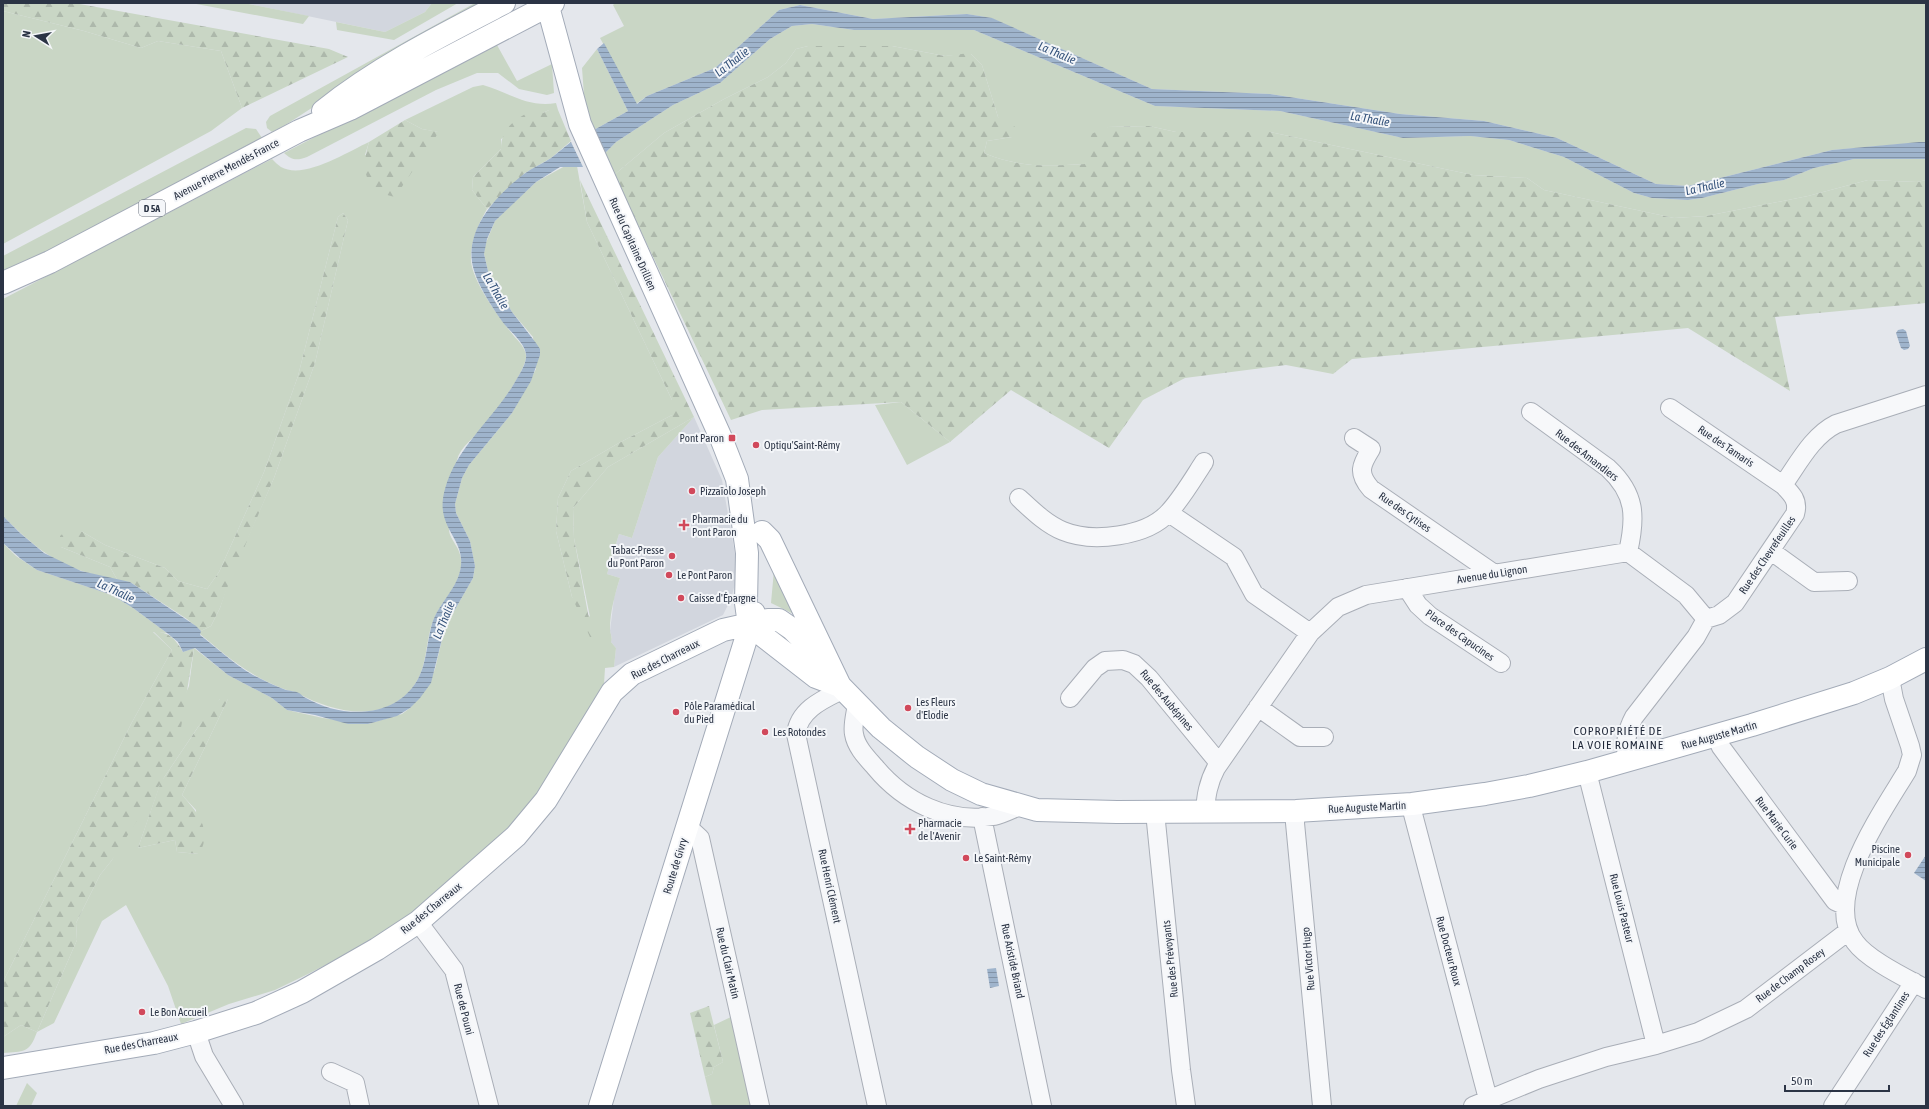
<svg xmlns="http://www.w3.org/2000/svg" width="1929" height="1109" viewBox="0 0 1929 1109" font-family="'Asap Condensed',sans-serif">
<defs>
<pattern id="forest-firs" width="22" height="20" patternUnits="userSpaceOnUse"><rect width="22" height="20" fill="#c9d6c5"/><path d="M5 1l3.5 6h-7zM16 11l3.5 6h-7z" fill="#adb8ab"/></pattern>
<pattern id="water-rules" width="6" height="5" patternUnits="userSpaceOnUse"><rect width="6" height="5" fill="#9fb4cc"/><path d="M0 2.5h6" fill="none" stroke="#8293a7"/></pattern>
</defs>
<rect width="100%" height="100%" fill="#e4e7ec"/>
<path fill="#d2d6de" d="M 244,3 L 432,3 L 425,12 L 385,32 Z
M 694,417 L 722,480 L 735,554 L 735,584 L 731,599 L 723,615 L 614,667 L 616,648 L 611,642 L 612,638 L 610,631 L 614,598 L 620,578 L 607,574 L 619,534 L 632,538 L 658,457 Z"/>
<path fill="#c9d6c5" fill-rule="evenodd" d="M 191,3 L 244,3 L 309,16 L 303,24 Z
M 432,3 L 458,3 L 394,40 L 337,30 L 336,22 L 385,32 L 425,12 Z
M 475,3 L 478,9 L 412,43 L 287,124 L 272,132 L 267,128 L 266,122 L 270,116 Z
M 615,3 L 1926,3 L 1926,142 L 1832,150 L 1688,186 L 1656,184 L 1557,138 L 1484,121 L 1400,114 L 1270,94 L 1152,89 L 991,18 L 967,14 L 873,19 L 800,5 L 779,10 L 715,68 L 647,96 L 636,104 L 600,38 L 624,26 L 613,5 Z
M 3,11 L 84,31 L 141,48 L 158,41 L 221,51 L 242,108 L 211,131 L 3,244 Z
M 812,24 L 854,30 L 974,30 L 1155,106 L 1280,111 L 1403,138 L 1470,136 L 1509,140 L 1564,157 L 1634,193 L 1652,198 L 1688,200 L 1702,198 L 1758,184 L 1784,180 L 1814,168 L 1854,159 L 1926,159 L 1926,180 L 1917,182 L 1868,180 L 1808,196 L 1706,216 L 1674,218 L 1544,190 L 1527,178 L 1473,175 L 1270,132 L 1176,132 L 1149,126 L 1108,127 L 1085,164 C 1047,166 1020,168 984,153 L 987,141 L 1012,137 L 998,117 L 982,65 L 971,54 L 945,56 L 892,46 L 808,46 L 796,49 L 786,63 L 768,77 L 724,99 L 664,133 L 614,175 L 603,155 L 616,142 L 673,105 L 720,83 L 770,39 L 792,26 Z
M 497,45 L 517,81 L 552,64 L 554,93 L 547,95 L 519,89 L 498,73 L 477,73 L 436,90 L 307,157 C 296,161 292,160 284,153 L 398,94 Z
M 597,49 L 628,111 L 592,131 L 584,95 L 582,68 Z
M 483,85 C 508,92 528,108 556,103 L 558,110 L 549,110 L 543,113 L 501,139 L 501,149 L 473,177 L 472,190 L 487,209 C 478,225 470,242 471,261 C 473,283 499,317 513,335 C 518,341 527,349 526,358 C 523,375 495,413 483,427 C 475,437 460,447 457,460 C 453,475 453,492 451,507 C 451,514 448,523 449,530 C 450,542 463,548 461,566 C 459,587 441,601 433,621 C 425,642 428,668 413,687 C 384,724 335,713 299,694 C 295,691 289,691 284,689 C 274,685 262,680 253,674 C 234,663 217,648 200,634 L 201,631 L 211,626 L 220,608 L 228,583 L 274,478 L 315,363 L 348,220 L 343,213 L 338,217 L 298,376 L 264,472 L 219,572 L 207,589 L 178,581 L 165,568 L 105,545 L 81,531 L 61,547 L 110,567 L 118,581 C 106,577 94,575 82,571 C 50,561 26,539 3,516 L 3,299 L 272,159 C 275,162 278,165 281,167 C 304,180 347,152 369,142 L 365,155 L 438,132 L 422,129 L 405,120 L 473,87 Z
M 246,128 L 256,129 L 262,138 L 136,206 L 3,274 L 3,256 Z
M 565,166 L 577,166 L 587,222 L 672,400 L 672,415 L 617,444 L 571,471 L 558,498 L 556,531 L 572,597 L 590,617 L 574,538 L 573,508 L 608,467 L 694,417 L 658,457 L 632,538 L 619,534 L 607,574 L 620,578 C 615,594 610,612 610,629 C 610,634 613,637 611,642 L 616,648 L 614,667 L 605,668 L 604,684 L 543,786 L 527,809 L 500,836 L 458,872 L 428,901 L 381,936 L 308,974 L 275,990 L 229,1004 L 181,1024 L 168,986 L 126,905 L 102,921 L 54,1023 L 37,1032 C 29,1054 24,1051 3,1053 L 3,1037 L 21,1025 L 37,1032 L 77,940 L 76,923 L 100,875 L 112,860 L 189,686 L 194,648 L 228,675 L 272,698 L 287,710 L 323,718 L 368,724 L 402,714 L 410,708 L 427,688 L 435,669 L 445,627 L 473,578 L 475,566 L 470,541 L 456,513 L 455,504 L 462,478 L 469,465 L 512,413 L 536,369 L 533,337 L 512,312 L 488,271 L 484,254 L 485,245 L 495,221 L 503,213 L 536,182 ZM 220,699 L 228,699 L 182,795 L 196,810 L 198,854 L 177,852 L 175,840 L 138,848 L 161,782 L 198,727 Z
M 901,402 L 950,442 L 907,465 L 875,405 Z
M 3,543 L 16,556 L 37,570 L 112,595 L 133,608 L 167,633 L 153,632 L 172,650 L 131,724 L 3,982 Z
M 775,559 L 798,616 L 771,603 Z
M 733,1016 L 754,1106 L 712,1106 L 705,1077 L 712,1074 L 714,1067 L 723,1062 L 714,1025 Z
M 27,1083 L 37,1093 L 31,1106 L 16,1106 Z"/>
<path fill="url(#forest-firs)" d="M 3,3 L 74,3 L 329,49 L 348,57 L 242,108 L 221,51 L 158,41 L 141,48 L 84,31 L 3,11 Z
M 808,46 L 892,46 L 945,56 L 970,53 L 982,65 L 998,117 L 1017,128 L 1012,137 L 987,141 L 984,153 C 1020,168 1047,166 1085,164 L 1091,134 L 1108,127 L 1149,126 L 1176,132 L 1270,132 L 1473,175 L 1527,178 L 1544,190 L 1674,218 L 1706,216 L 1808,196 L 1868,180 L 1917,182 L 1926,180 L 1926,303 L 1775,317 L 1790,391 L 1688,328 L 1352,359 L 1333,374 L 1286,365 L 1185,378 L 1143,400 L 1109,448 L 1011,390 L 950,442 L 901,402 L 762,410 L 731,420 L 614,175 L 664,133 L 724,99 L 768,77 L 786,63 L 796,49 Z
M 531,110 L 543,113 L 549,110 L 558,110 L 571,141 L 551,158 L 525,173 L 487,209 L 472,190 L 473,177 L 501,149 C 501,127 515,121 531,110 Z
M 405,120 L 422,129 L 439,132 L 395,197 C 363,191 361,169 369,142 Z
M 580,180 L 694,417 L 608,467 L 573,508 L 574,538 L 594,646 L 572,597 L 556,531 L 558,498 L 571,471 L 617,444 L 672,415 L 672,400 L 587,222 Z
M 343,213 L 348,220 L 315,363 L 274,478 L 229,583 L 220,608 L 211,626 L 201,631 L 187,619 L 130,582 L 118,581 L 110,567 L 61,547 L 60,536 L 68,529 L 81,531 L 105,545 L 165,568 L 178,581 L 207,589 L 219,572 L 264,472 L 298,376 L 338,217 Z
M 153,631 C 170,633 174,637 183,652 L 194,648 L 179,740 L 163,779 L 213,705 L 220,699 L 228,699 L 182,795 C 198,813 213,830 199,854 L 177,852 L 175,840 L 138,848 L 160,784 L 112,860 L 100,875 L 76,923 L 77,940 L 37,1032 L 21,1025 L 3,1037 L 3,982 L 131,724 L 172,650 Z
M 709,1006 L 723,1062 L 714,1067 L 712,1074 L 705,1077 L 690,1013 Z"/>
<path fill="url(#water-rules)" d="M 800,5 L 873,19 L 967,14 L 992,18 L 1152,89 L 1270,94 L 1400,114 L 1484,121 L 1557,138 L 1656,184 L 1688,186 L 1832,150 L 1919,142 L 1926,142 L 1926,159 L 1854,159 L 1814,168 L 1784,180 L 1758,184 L 1702,198 L 1688,200 L 1652,198 L 1634,193 L 1564,157 L 1509,140 L 1470,136 L 1403,138 L 1280,111 L 1155,106 L 974,30 L 854,30 L 812,24 L 792,26 L 770,39 L 720,83 L 673,105 L 616,142 L 603,155 L 592,131 L 628,111 L 597,49 L 604,43 L 637,104 L 647,96 L 715,68 L 779,10 Z
M 571,142 L 583,167 L 560,167 L 536,182 L 495,221 L 487,239 L 484,254 L 488,271 L 512,312 L 536,343 L 540,349 L 540,355 L 531,381 L 512,413 L 469,465 L 462,478 L 455,504 L 456,513 L 470,541 L 475,566 L 473,578 L 445,627 L 431,683 L 420,698 L 410,708 L 397,716 L 368,724 L 348,724 L 315,715 L 287,710 L 272,698 L 228,675 L 195,648 L 183,652 L 178,642 L 167,633 L 133,608 L 112,595 L 37,570 L 21,559 L 3,543 L 3,516 L 20,533 L 44,553 L 81,571 L 130,582 L 196,626 L 201,631 L 200,635 C 217,648 234,664 253,675 C 263,680 275,686 286,690 C 290,691 295,691 299,693 C 301,694 303,697 306,698 C 339,717 387,719 412,688 C 427,670 426,645 432,624 C 438,603 459,588 461,565 C 464,537 434,527 445,489 C 457,446 493,420 515,382 C 519,375 525,366 526,358 C 528,346 512,333 505,325 C 493,309 475,282 472,262 C 467,226 498,194 524,174 C 532,168 542,164 551,158 C 558,153 564,147 571,142 Z
M 1903,329 L 1906,331 L 1910,346 L 1908,349 L 1904,350 L 1901,348 L 1896,333 L 1898,330 Z
M 1926,855 L 1926,881 L 1914,873 Z
M 996,968 L 999,986 L 990,988 L 987,969 Z"/>
<g fill="none" stroke-linecap="round" stroke-linejoin="round">
<defs>
<path id="minor" d="M 1670,408 L 1783,485
M 1531,412 L 1608,468 C 1636,494 1636,517 1628,552
M 1354,438 L 1371,449 C 1361,465 1357,473 1371,489 L 1493,573
M 1019,498 C 1032,510 1046,524 1063,531 C 1092,543 1147,537 1169,512 C 1182,498 1193,479 1204,462
M 1169,513 L 1234,557 L 1254,594 L 1310,633
M 1771,551 L 1814,582 L 1848,581
M 1407,588 L 1418,605 L 1430,616 L 1501,663
M 1706,619 L 1719,615 L 1735,603 L 1795,514 C 1799,501 1792,494 1783,485 C 1798,464 1812,436 1836,424 L 1926,395
M 1890,678 L 1894,699 L 1910,746 L 1912,755 L 1907,771 C 1883,811 1821,898 1855,942 C 1868,960 1906,978 1926,989
M 844,689 C 824,699 799,709 796,734 L 877,1106
M 1070,698 L 1095,668 L 1105,661 L 1123,660 L 1134,664 L 1149,678 L 1219,763
M 857,704 C 856,712 852,726 854,734 C 856,747 867,758 875,767 C 904,802 948,824 994,816 C 1003,814 1012,809 1020,806
M 1258,707 L 1300,737 L 1324,737
M 1716,736 L 1721,747 L 1835,901 L 1844,905
M 1587,772 L 1656,1045
M 1412,804 L 1413,814 L 1488,1099
M 1296,811 L 1295,823 L 1322,1106
M 1155,812 L 1181,1070 L 1186,1106
M 1205,812 C 1206,796 1208,783 1216,768 L 1310,633 L 1338,607 L 1366,595 L 1628,552 L 1686,595 L 1706,619 L 1696,637 L 1634,717 C 1626,732 1625,743 1627,760
M 982,817 L 1042,1106
M 687,826 L 700,838 L 760,1106
M 418,922 L 454,970 L 489,1106
M 196,1032 L 204,1056 L 234,1106
M 331,1072 L 355,1083 L 360,1106
M 1473,1106 L 1539,1079 L 1606,1057 L 1656,1045 L 1698,1032 L 1746,1009 L 1847,932
M 1833,1106 L 1914,982"/>
<path id="major" d="M 547,3 L 580,124 L 721,438 L 737,479 L 747,553 L 746,603 L 749,625 L 816,677 L 840,686
M 323,111 C 378,67 442,35 504,3
M 3,283 L 50,262 L 299,131 L 350,109 L 553,3
M 762,532 L 770,540 L 840,686 L 881,728 L 917,757 L 952,780 L 981,794 L 1037,810 L 1117,812 L 1296,811 L 1412,804 L 1485,794 L 1529,786 L 1587,772 L 1752,725 L 1854,693 L 1890,678 L 1926,659
M 3,1068 L 154,1043 L 196,1032 L 256,1013 L 302,992 L 377,949 L 418,922 L 516,836 L 546,800 L 612,692 L 632,674 L 723,630 L 768,620 L 779,620 L 792,629 L 822,659
M 600,1106 L 754,613"/>
</defs>
<use href="#minor" stroke="#a9aeb7" stroke-width="20"/>
<use href="#major" stroke="#a3abb8" stroke-width="24"/>
<use href="#minor" stroke="#f7f8fa" stroke-width="18"/>
<use href="#major" stroke="#fff" stroke-width="22"/>
</g>
<g fill="#d1495b" stroke="#f4f6f9" stroke-width="1.5">
<rect x="728" y="434" width="8" height="8" rx="2"/>
<circle cx="756" cy="445" r="4"/>
<circle cx="692" cy="491" r="4"/>
<path d="M682 519h4v4h4v4h-4v4h-4v-4h-4v-4h4z"/>
<circle cx="672" cy="556" r="4"/>
<circle cx="669" cy="575" r="4"/>
<circle cx="681" cy="598" r="4"/>
<circle cx="908" cy="708" r="4"/>
<circle cx="676" cy="712" r="4"/>
<circle cx="765" cy="732" r="4"/>
<path d="M908 823h4v4h4v4h-4v4h-4v-4h-4v-4h4z"/>
<circle cx="1908" cy="855" r="4"/>
<circle cx="966" cy="858" r="4"/>
<circle cx="142" cy="1012" r="4"/>
</g>
<g text-anchor="middle" stroke-width="4" stroke-linejoin="round" paint-order="stroke">
<rect fill="#f4f6f9" stroke="#676e7b" stroke-width="1" x="139" y="200" width="26" height="16" rx="3"/>
<g font-size="10" font-weight="bold" fill="#2b3445">
<text x="152" y="212">D 5A</text>
</g>
<g font-size="11" fill="#2b3445" stroke="#f4f6f9">
<text transform="translate(226 169) rotate(-28)" y="4">Avenue Pierre Mendès France</text>
<text transform="translate(633 244) rotate(66)" y="4">Rue du Capitaine Drillien</text>
<text transform="translate(1726 446) rotate(34)" y="4">Rue des Tamaris</text>
<text transform="translate(1587 455) rotate(38)" y="4">Rue des Amandiers</text>
<text transform="translate(1405 512) rotate(35)" y="4">Rue des Cytises</text>
<text transform="translate(1767 555) rotate(-56)" y="4">Rue des Chevrefeuilles</text>
<text transform="translate(1492 574) rotate(-9)" y="4">Avenue du Lignon</text>
<text transform="translate(1460 635) rotate(35)" y="4">Place des Capucines</text>
<text transform="translate(665 659) rotate(-27)" y="4">Rue des Charreaux</text>
<text transform="translate(1167 700) rotate(50)" y="4">Rue des Aubépines</text>
<text transform="translate(1719 735) rotate(-16)" y="4">Rue Auguste Martin</text>
<text transform="translate(1367 807) rotate(-3)" y="4">Rue Auguste Martin</text>
<text transform="translate(1777 823) rotate(53)" y="4">Rue Marie Curie</text>
<text transform="translate(675 866) rotate(-73)" y="4">Route de Givry</text>
<text transform="translate(830 886) rotate(78)" y="4">Rue Henri Clément</text>
<text transform="translate(431 908) rotate(-39)" y="4">Rue des Charreaux</text>
<text transform="translate(1622 908) rotate(76)" y="4">Rue Louis Pasteur</text>
<text transform="translate(1449 951) rotate(75)" y="4">Rue Docteur Roux</text>
<text transform="translate(1170 959) rotate(-96)" y="4">Rue des Prévoyants</text>
<text transform="translate(1308 959) rotate(-95)" y="4">Rue Victor Hugo</text>
<text transform="translate(1013 961) rotate(78)" y="4">Rue Aristide Briand</text>
<text transform="translate(728 963) rotate(77)" y="4">Rue du Clair Matin</text>
<text transform="translate(1790 975) rotate(-37)" y="4">Rue de Champ Rosey</text>
<text transform="translate(464 1009) rotate(76)" y="4">Rue de Pouni</text>
<text transform="translate(1886 1024) rotate(-57)" y="4">Rue des Églantines</text>
<text transform="translate(141 1043) rotate(-11)" y="4">Rue des Charreaux</text>
</g>
<g font-size="11" fill="#2b3445" stroke="#f4f6f9" text-anchor="start">
<text x="724" y="442" text-anchor="end">Pont Paron</text>
<text x="764" y="449">Optiqu'Saint-Rémy</text>
<text x="700" y="495">Pizzaïolo Joseph</text>
<text x="692" y="523">Pharmacie du<tspan x="692" dy="13">Pont Paron</tspan></text>
<text x="664" y="554" text-anchor="end">Tabac-Presse<tspan x="664" dy="13">du Pont Paron</tspan></text>
<text x="677" y="579">Le Pont Paron</text>
<text x="689" y="602">Caisse d'Épargne</text>
<text x="916" y="706">Les Fleurs<tspan x="916" dy="13">d'Elodie</tspan></text>
<text x="684" y="710">Pôle Paramédical<tspan x="684" dy="13">du Pied</tspan></text>
<text x="773" y="736">Les Rotondes</text>
<text x="918" y="827">Pharmacie<tspan x="918" dy="13">de l'Avenir</tspan></text>
<text x="1900" y="853" text-anchor="end">Piscine<tspan x="1900" dy="13">Municipale</tspan></text>
<text x="974" y="862">Le Saint-Rémy</text>
<text x="150" y="1016">Le Bon Accueil</text>
</g>
<g font-size="12" font-style="italic" fill="#34527a" stroke="#f4f6f9">
<text transform="translate(1057 53) rotate(23)" y="4">La Thalie</text>
<text transform="translate(732 62) rotate(-38)" y="4">La Thalie</text>
<text transform="translate(1370 119) rotate(10)" y="4">La Thalie</text>
<text transform="translate(1705 187) rotate(-13)" y="4">La Thalie</text>
<text transform="translate(496 291) rotate(60)" y="4">La Thalie</text>
<text transform="translate(116 591) rotate(25)" y="4">La Thalie</text>
<text transform="translate(444 620) rotate(-68)" y="4">La Thalie</text>
</g>
<g font-size="12" letter-spacing="1" fill="#1d2536" stroke="#f4f6f9">
<text x="1618" y="735">COPROPRIÉTÉ DE<tspan x="1618" dy="14">LA VOIE ROMAINE</tspan></text>
</g>
</g>
<rect width="1929" height="1109" fill="none" stroke="#2b3445" stroke-width="8"/>
<g transform="translate(36 36) rotate(281)" stroke="#f4f6f9" stroke-width="3" paint-order="stroke">
<path d="M0-3L7 15L0 10L-7 15Z" fill="#2b3445"/>
<text y="-6" font-size="11" font-weight="bold" text-anchor="middle" fill="#2b3445">N</text>
</g>
<path d="M1785 1085v6h104v-6" fill="none" stroke="#2b3445" stroke-width="2"/>
<text x="1791" y="1085" font-size="12" fill="#2b3445" stroke="#f4f6f9" stroke-width="3" paint-order="stroke">50 m</text>
</svg>
